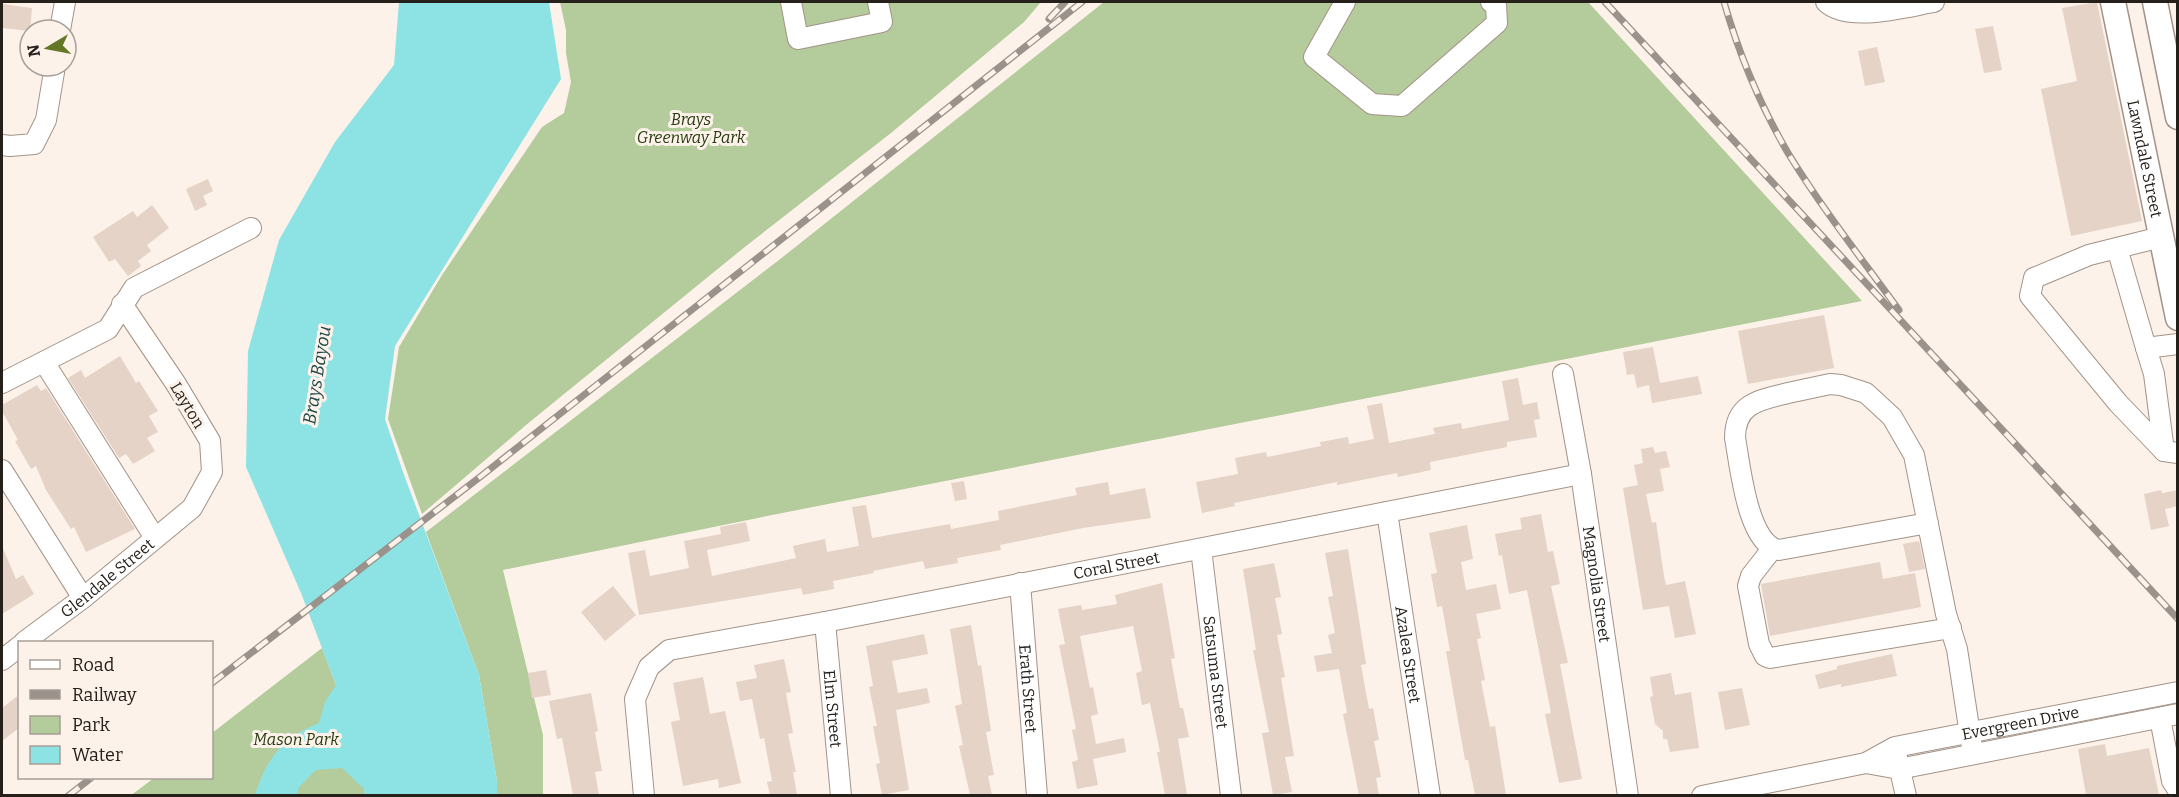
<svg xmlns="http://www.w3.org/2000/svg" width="2179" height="797" viewBox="0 0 2179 797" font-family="Bitter,serif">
<rect width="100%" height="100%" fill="#fcf2ea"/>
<path fill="#b4cb9c" d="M 560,2 L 1041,2 L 1024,22 L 891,133 L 741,250 L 526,425 L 422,514 L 388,419 L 399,347 L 442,275 L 542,127 L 564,113 L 571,82 L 566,53 L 566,30 Z
M 1104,2 L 1588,2 L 1862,301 L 772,515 L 503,570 L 543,735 L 543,795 L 497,795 L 497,781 L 479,675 L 426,532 L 779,260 Z
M 322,648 L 359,746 L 365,795 L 130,796 L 154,778 L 212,778 L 212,733 Z"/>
<path fill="#8de3e3" d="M 399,2 L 549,2 L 561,79 L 395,346 L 385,419 L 403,472 L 479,675 L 497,781 L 497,795 L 365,795 L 364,789 L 342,768 L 316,770 L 299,787 L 297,795 L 255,795 C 266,759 283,737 319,723 L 325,702 L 336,685 L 301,593 L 246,467 L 248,351 L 279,240 L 335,142 L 394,65 Z"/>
<path fill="#e4d3c6" d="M 2097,2 L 2142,221 L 2071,236 L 2041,89 L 2077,81 L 2062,8 Z
M 2,4 L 32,8 L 30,31 L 2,28 Z
M 1993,26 L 2002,70 L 1984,73 L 1975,29 Z
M 1877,47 L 1885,82 L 1865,86 L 1858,51 Z
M 208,179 L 213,191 L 203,196 L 207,205 L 195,211 L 186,189 Z
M 152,205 L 169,228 L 147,245 L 151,251 L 138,261 L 141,266 L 128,276 L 115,259 L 109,262 L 93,237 L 133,211 L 137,217 Z
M 1824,315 L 1834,368 L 1748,384 L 1738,331 Z
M 1653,347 L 1660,383 L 1698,376 L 1702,394 L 1652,403 L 1649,385 L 1637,388 L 1634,374 L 1627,375 L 1623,352 Z
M 120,356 L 136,383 L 139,381 L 158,411 L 149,416 L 158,432 L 147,438 L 155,451 L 133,464 L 126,454 L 119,458 L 68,378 L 81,370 L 85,378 Z
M 1518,378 L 1523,405 L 1537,402 L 1540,419 L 1534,420 L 1537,437 L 1507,442 L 1507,447 L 1430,462 L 1431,470 L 1398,477 L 1397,473 L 1337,485 L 1337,482 L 1234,503 L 1235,506 L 1202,513 L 1196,482 L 1238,474 L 1235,458 L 1266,452 L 1267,457 L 1321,446 L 1320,442 L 1348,437 L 1349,444 L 1374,439 L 1367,406 L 1382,403 L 1389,443 L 1435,434 L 1433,428 L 1461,423 L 1462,429 L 1509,420 L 1502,381 Z
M 37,385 L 41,391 L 46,388 L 135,529 L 86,552 L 74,527 L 71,529 L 46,490 L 36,466 L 31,469 L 15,441 L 18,440 L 2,411 L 2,405 Z
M 1653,447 L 1655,453 L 1666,451 L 1670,467 L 1660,469 L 1664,491 L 1646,494 L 1652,523 L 1656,522 L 1664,576 L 1666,585 L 1685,581 L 1696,634 L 1675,638 L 1669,606 L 1643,610 L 1623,488 L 1638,485 L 1634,465 L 1643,463 L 1641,449 Z
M 964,481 L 967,499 L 955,501 L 951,483 Z
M 1108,482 L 1110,495 L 1145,488 L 1151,518 L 1083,528 L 1000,545 L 1001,550 L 957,558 L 958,563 L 925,569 L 923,561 L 873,571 L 874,573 L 833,581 L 834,589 L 803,595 L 801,588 L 639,615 L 628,553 L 645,550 L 650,576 L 689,568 L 684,541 L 721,534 L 720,527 L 746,522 L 750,541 L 707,550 L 712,576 L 796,558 L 793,546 L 825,539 L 827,552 L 859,546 L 852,507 L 866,505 L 872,538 L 950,524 L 951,529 L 999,520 L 998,511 L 1077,495 L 1075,488 Z
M 2161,490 L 2162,493 L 2178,490 L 2178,506 L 2165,509 L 2169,526 L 2151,530 L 2144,494 Z
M 1541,514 L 1548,552 L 1553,551 L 1560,584 L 1551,586 L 1568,663 L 1560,664 L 1582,779 L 1559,783 L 1545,714 L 1551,713 L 1527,590 L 1509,594 L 1502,555 L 1499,556 L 1495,534 L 1522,529 L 1520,518 Z
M 1467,525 L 1473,559 L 1461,562 L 1466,590 L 1496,584 L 1501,609 L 1476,614 L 1481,638 L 1477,639 L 1485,680 L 1481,681 L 1490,727 L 1495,726 L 1506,795 L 1475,795 L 1468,760 L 1465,760 L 1460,732 L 1446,651 L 1450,651 L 1442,606 L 1437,607 L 1431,574 L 1437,573 L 1429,533 Z
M 1919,541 L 1925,569 L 1909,572 L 1903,544 Z
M 2,546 L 16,579 L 23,575 L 34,594 L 2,614 Z
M 1348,549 L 1366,664 L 1361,665 L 1369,709 L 1373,708 L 1379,740 L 1374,741 L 1381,777 L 1376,778 L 1379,795 L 1359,795 L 1343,714 L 1347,713 L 1339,669 L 1317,672 L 1314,656 L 1332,653 L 1328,635 L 1335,633 L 1328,597 L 1333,596 L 1325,553 Z
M 1880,562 L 1883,579 L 1915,573 L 1921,607 L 1770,636 L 1761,584 Z
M 1274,563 L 1281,597 L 1275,598 L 1282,634 L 1277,635 L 1285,677 L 1281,678 L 1294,756 L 1285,757 L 1292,792 L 1273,795 L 1262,733 L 1269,732 L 1253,650 L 1256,650 L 1243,569 Z
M 1162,583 L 1175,658 L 1171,659 L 1180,708 L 1183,708 L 1189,737 L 1178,739 L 1187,795 L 1165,795 L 1157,752 L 1160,752 L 1150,703 L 1142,705 L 1136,673 L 1142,671 L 1133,626 L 1080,636 L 1090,688 L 1093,687 L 1098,714 L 1091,716 L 1096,744 L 1124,738 L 1126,752 L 1093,759 L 1098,785 L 1077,789 L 1072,762 L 1078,760 L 1072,730 L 1076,729 L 1059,645 L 1065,644 L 1058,609 L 1081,605 L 1082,610 L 1117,604 L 1115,595 Z
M 613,586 L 636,615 L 605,641 L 581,612 Z
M 971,625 L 978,666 L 981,665 L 991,731 L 986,732 L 994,775 L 988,776 L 992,795 L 970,795 L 959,746 L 963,745 L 955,706 L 962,704 L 950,629 Z
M 924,634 L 928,654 L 892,661 L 898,693 L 927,688 L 930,703 L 896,710 L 909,790 L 882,795 L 876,764 L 880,763 L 873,726 L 877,726 L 869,687 L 873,686 L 866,646 Z
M 1892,654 L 1897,676 L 1841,687 L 1841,684 L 1819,689 L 1815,675 L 1837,669 L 1837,666 Z
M 784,659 L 791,692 L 786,693 L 793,733 L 788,734 L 796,772 L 793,772 L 797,795 L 770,795 L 767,782 L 772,781 L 764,738 L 760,739 L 752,699 L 740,701 L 736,682 L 757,678 L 754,665 Z
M 546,670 L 551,695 L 532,698 L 528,673 Z
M 1671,673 L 1675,695 L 1691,692 L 1699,748 L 1670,752 L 1667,739 L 1663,739 L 1663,731 L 1655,724 L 1650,697 L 1653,696 L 1650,677 Z
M 703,677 L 710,714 L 725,711 L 741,783 L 719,788 L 718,779 L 683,786 L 671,722 L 680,720 L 673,683 Z
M 1742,688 L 1750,725 L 1725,730 L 1718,692 Z
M 591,693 L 598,731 L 595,732 L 602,771 L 595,772 L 599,795 L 573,795 L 562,738 L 557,739 L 549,701 Z
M 20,694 L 20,727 L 2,741 L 2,708 Z
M 2105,744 L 2107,756 L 2149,748 L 2159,795 L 2086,795 L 2078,749 Z"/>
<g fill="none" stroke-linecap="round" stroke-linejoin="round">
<defs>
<g id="minor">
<path d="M 791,2 L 798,39 L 882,22 L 878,2"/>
<path d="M 1345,2 L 1314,57 L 1372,104 L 1402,106 L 1497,23 L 1496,5 L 1491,2"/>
<path d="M 1826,2 C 1848,23 1905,7 1934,2"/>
<path d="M 60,30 L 65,2"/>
<path d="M 2,145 L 10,146 L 34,144 L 46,120 L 55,66"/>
<path d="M 2161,237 L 2089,255 L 2034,278 L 2030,296 L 2118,403 L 2164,451 L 2178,453"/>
<path d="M 2117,248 L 2146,348 L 2178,344"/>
<path d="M 2146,348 L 2154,374 L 2164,451"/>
<path d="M 44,362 L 155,538"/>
<path id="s1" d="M 1563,374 L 1581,474 L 1628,796"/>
<path d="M 2,383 L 108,329 L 134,288 L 251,228"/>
<path d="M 2,470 L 83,598"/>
<path id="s2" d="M 1387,512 L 1430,796"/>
<path d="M 1928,523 L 1779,550 C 1747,544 1740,464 1735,438 C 1735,403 1760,400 1788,393 C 1802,390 1816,387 1830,384 L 1841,385 L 1866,393 L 1892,417 L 1914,455 L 1946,614 L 1957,649 L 1973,754"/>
<path id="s3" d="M 1201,549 L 1231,796"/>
<path d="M 1772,549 L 1751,576 L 1748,586 L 1759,644 L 1765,656 L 1770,658 L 1951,628"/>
<path id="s4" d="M 1020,583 L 1037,796"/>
<path id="s5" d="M 825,622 L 841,796"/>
<path id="s6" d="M 24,642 L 83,598 L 192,508 L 212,472 L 210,441 L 176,384 L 122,304"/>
<path d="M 2,660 L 20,646"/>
<path d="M 2160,718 L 2172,781 L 2178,790"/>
<path d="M 1897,757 L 1906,796"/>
<path d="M 1866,763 L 1899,769 L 2178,714"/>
<path id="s7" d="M 644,796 L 635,699 L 649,667 L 669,650 L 825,622 L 1581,474"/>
<path id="s8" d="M 1702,796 L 1866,763 L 1895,747 L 2178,692"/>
</g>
<g id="major">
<path id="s9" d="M 2113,2 L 2178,318"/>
<path d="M 2155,2 L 2178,117"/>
</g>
</defs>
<use href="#minor" stroke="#a39387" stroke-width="22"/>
<use href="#major" stroke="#a39387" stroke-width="27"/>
<use href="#minor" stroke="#fff" stroke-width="20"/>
<use href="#major" stroke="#fff" stroke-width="24"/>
<defs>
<path id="rail" d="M 1605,2 L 2178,619
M 1724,2 C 1739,54 1760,105 1788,153 C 1821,207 1861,258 1899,310
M 1049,19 L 1065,2
M 212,683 L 480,477 L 1082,2
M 68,796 L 91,778"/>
</defs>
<use href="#rail" stroke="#9a928b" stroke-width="7"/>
<use href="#rail" stroke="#fcf2ea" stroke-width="4.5" stroke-dasharray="14" stroke-linecap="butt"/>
</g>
<g text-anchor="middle" stroke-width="6" stroke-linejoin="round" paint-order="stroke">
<g font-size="16" font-style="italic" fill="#283a11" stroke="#fcf2ea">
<text x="691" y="125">Brays<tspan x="691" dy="18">Greenway Park</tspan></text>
<text x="296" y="745">Mason Park</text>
</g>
<g font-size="16" fill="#26201b" stroke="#fcf2ea">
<text dy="6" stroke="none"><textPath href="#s9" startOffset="160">Lawndale Street</textPath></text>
<text transform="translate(188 405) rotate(59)" y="6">Layton</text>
<text dy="6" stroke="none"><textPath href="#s7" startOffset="614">Coral Street</textPath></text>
<text dy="6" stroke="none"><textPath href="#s6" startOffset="105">Glendale Street</textPath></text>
<text dy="6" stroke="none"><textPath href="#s1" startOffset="213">Magnolia Street</textPath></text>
<text dy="6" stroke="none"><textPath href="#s2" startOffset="144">Azalea Street</textPath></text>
<text dy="6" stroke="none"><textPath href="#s3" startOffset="124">Satsuma Street</textPath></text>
<text dy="6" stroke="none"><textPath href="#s4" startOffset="106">Erath Street</textPath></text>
<text dy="6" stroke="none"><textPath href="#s5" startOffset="87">Elm Street</textPath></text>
<text dy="6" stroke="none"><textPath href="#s8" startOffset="328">Evergreen Drive</textPath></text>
</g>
<g font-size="18" font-style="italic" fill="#1e4647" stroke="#fcf2ea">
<text transform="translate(317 375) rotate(-81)" y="6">Brays Bayou</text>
</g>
</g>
<rect width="2179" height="797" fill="none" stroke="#26201b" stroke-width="6"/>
<rect x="18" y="641" width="195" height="138" fill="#fcf2ea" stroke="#a69e97" stroke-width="1.5"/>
<rect x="30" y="660" width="30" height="9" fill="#ffffff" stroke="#a69e97" stroke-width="1.5"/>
<text x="72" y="671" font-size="18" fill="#26201b">Road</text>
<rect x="30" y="690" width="30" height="9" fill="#9a928b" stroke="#a69e97" stroke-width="1.5"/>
<text x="72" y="701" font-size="18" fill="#26201b">Railway</text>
<rect x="30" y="716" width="30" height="18" fill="#b4cb9c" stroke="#a69e97" stroke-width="1.5"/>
<text x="72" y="731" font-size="18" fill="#26201b">Park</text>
<rect x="30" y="746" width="30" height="18" fill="#8de3e3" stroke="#a69e97" stroke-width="1.5"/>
<text x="72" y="761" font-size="18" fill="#26201b">Water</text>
<g transform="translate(48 48) rotate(260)"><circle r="28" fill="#fcf2ea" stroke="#a69e97" stroke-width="1.5"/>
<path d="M0-4.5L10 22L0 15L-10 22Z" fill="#647727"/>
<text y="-9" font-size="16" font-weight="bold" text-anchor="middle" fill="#26201b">N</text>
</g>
</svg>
